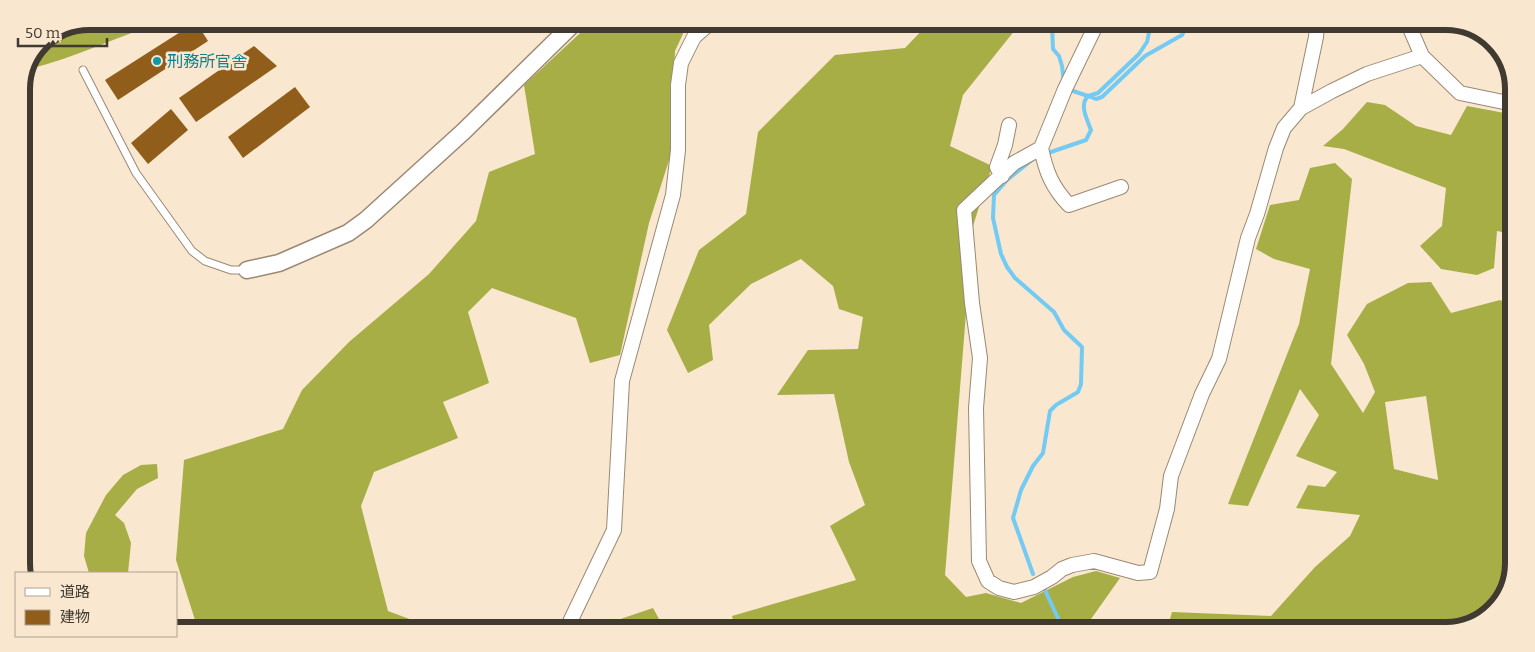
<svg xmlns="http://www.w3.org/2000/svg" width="1535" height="652" viewBox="0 0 1535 652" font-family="Bitter,'Noto Sans JP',serif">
<rect width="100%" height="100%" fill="#f9e7d0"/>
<path fill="#a7ae45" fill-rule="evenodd" d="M 89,21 L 167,22 C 120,34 76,58 29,69 L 41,41 Z
M 591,23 L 688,23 L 675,51 L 671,154 L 649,223 L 620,355 L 590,363 L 576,318 L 492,288 L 468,312 L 489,383 L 443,402 L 458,438 L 374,472 L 361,506 L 388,611 L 431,627 L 195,626 L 195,620 L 176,560 L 184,460 L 283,429 L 302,390 L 349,342 L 429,274 L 476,221 L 489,172 L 535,154 L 524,85 Z
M 928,24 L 1019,25 L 963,95 L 950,146 L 992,166 L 973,226 L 945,575 L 966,597 L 986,593 L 1021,603 L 1073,577 L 1096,571 L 1120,578 L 1084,629 L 735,628 L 732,616 L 856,580 L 830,526 L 865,505 L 849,462 L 834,394 L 777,395 L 808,350 L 858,349 L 863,317 L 839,309 L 833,286 L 801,259 L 751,284 L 709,325 L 713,360 L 688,373 L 667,330 L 699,250 L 746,214 L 758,132 L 835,55 L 905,48 Z
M 1367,102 L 1385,105 L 1416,126 L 1451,135 L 1467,106 L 1510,114 L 1513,121 L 1512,234 L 1497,231 L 1494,268 L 1477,275 L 1441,269 L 1420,246 L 1442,226 L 1446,188 L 1344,149 L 1323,146 L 1343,129 Z
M 1335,163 L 1352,179 L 1331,364 L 1363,413 L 1375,392 L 1364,364 L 1347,335 L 1367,304 L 1408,283 L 1431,282 L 1451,313 L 1500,300 L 1511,306 L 1509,589 L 1484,619 L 1446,631 L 1167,630 L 1172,612 L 1271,616 L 1315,567 L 1350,536 L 1360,515 L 1296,508 L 1308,485 L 1325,487 L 1337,472 L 1296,456 L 1319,415 L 1300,389 L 1248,506 L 1228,504 L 1299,324 L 1310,269 L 1274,259 L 1256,249 L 1270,205 L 1299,200 L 1310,168 ZM 1426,396 L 1438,479 L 1438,480 L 1394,469 L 1385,402 Z
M 157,464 L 158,478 L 137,489 L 115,515 L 124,523 L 131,543 L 128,573 L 89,573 L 84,556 L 86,533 L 106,495 L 123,475 L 141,465 Z
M 653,608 L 664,628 L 594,628 Z"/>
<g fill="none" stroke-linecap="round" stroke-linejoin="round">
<path stroke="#73caf3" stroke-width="4" d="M 1052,25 L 1053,49 L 1059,56 L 1062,66 L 1064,83
M 1476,29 L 1510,75
M 1088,96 L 1096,99 L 1102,97 L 1145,56 L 1182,35 L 1187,25
M 1088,96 L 1098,93 L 1139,54 L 1147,42 L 1150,28 L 1148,25
M 1045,154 L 1086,140 L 1091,130 C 1087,119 1079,105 1088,96 L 1073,91 L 1069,87
M 1032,160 L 1007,180 L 994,195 L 993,218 L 1001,254 L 1007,267 L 1015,278 L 1054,312 L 1064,330 L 1082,347 L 1081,384 L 1078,392 L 1056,405 L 1050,411 L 1043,453 L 1033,466 L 1021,490 L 1013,518 L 1033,574
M 1044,588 L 1063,629"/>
</g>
<path fill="#905d1a" d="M 196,22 L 208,41 L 118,100 L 105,80 Z
M 254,46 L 277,66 L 196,122 L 179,98 Z
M 295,87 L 310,107 L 243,158 L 228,137 Z
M 171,109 L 188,130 L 148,164 L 131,143 Z"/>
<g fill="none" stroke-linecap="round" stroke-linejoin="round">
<defs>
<path id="service" d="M 83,70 L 136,173 L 192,251 L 205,261 L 231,270 L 246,270"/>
<path id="minor" d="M 1096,25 L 1065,89 L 1041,148 L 1014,163 L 964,210 L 972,303 L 980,358 L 976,408 L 979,561 L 988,581 L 999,588 L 1014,592 L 1034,587 L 1052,577 L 1062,569 L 1072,565 L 1094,561 L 1138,573 L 1150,572 L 1167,509 L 1171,476 L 1202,394 L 1219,359 L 1248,238 L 1257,214 L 1276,148 L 1284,128 L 1301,108 L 1332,91 L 1367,74 L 1422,56
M 1409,26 L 1422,56 L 1460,93 L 1513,104
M 1301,108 L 1316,37 L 1317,26
M 1041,148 C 1046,172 1052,187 1069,205 L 1121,187
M 1002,176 L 997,167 L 1005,145 L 1009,125
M 567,628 L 614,530 L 622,381 L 673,195 L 678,150 L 678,85 L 681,63 L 694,37 L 709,24"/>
<path id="tertiary" d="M 247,270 L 279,263 L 348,233 L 366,220 L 464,131 L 574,23"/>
</defs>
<use href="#service" stroke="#9a8974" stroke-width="9"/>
<use href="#minor" stroke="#9a8974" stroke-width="16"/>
<use href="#tertiary" stroke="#9a8974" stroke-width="19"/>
<use href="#service" stroke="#fff" stroke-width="7"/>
<use href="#minor" stroke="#fff" stroke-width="14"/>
<use href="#tertiary" stroke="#fff" stroke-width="16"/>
</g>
<circle fill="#0f9aa8" stroke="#f9e7d0" stroke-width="2" cx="157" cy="61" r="5"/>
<g text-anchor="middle" stroke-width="5" stroke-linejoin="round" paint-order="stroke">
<g font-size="16" fill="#0d838f" stroke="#f9e7d0" text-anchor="start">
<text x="167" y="67">刑務所官舎</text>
</g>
</g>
<path d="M0 0H1535V652H0ZM89 30H1446A59 59 0 0 1 1505 89V563A59 59 0 0 1 1446 622H89A59 59 0 0 1 30 563V89A59 59 0 0 1 89 30Z" fill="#f9e7d0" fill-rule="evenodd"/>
<path fill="none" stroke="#413a31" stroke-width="6" d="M89 30H1446A59 59 0 0 1 1505 89V563A59 59 0 0 1 1446 622H89A59 59 0 0 1 30 563V89A59 59 0 0 1 89 30Z"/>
<rect x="15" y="572" width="162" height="65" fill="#f9e7d0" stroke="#afa290"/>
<rect x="25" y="588" width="25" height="8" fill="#ffffff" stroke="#afa290"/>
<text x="60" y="597" font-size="15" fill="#413a31">道路</text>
<rect x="25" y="610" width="25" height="15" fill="#905d1a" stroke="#afa290"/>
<text x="60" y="622" font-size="15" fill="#413a31">建物</text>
<path d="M18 38v8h89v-8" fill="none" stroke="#413a31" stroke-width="2.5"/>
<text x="25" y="38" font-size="15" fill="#413a31" stroke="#f9e7d0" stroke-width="4" paint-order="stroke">50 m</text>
</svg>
